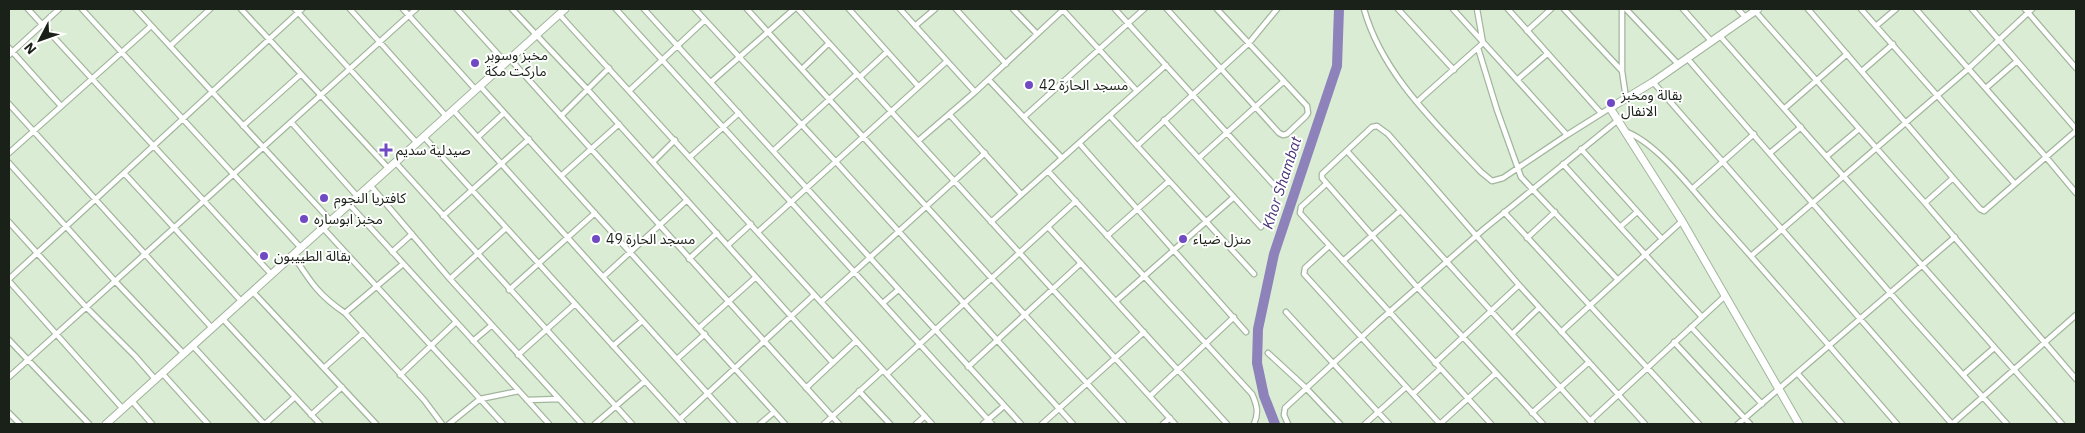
<svg xmlns="http://www.w3.org/2000/svg" width="2085" height="433" viewBox="0 0 2085 433" font-family="'IBM Plex Sans','Noto Sans Arabic',sans-serif">
<rect width="100%" height="100%" fill="#daedd4"/>
<g fill="none" stroke-linecap="round" stroke-linejoin="round">
<path stroke="#8d82ba" stroke-width="10" d="M 1275,424 L 1264,396 L 1257,363 L 1258,329 L 1274,254 L 1337,66 L 1339,9"/>
<defs>
<path id="street" d="M 28,9 L 272,275
M 82,9 L 301,248
M 136,9 L 331,221
M 241,9 L 389,169
M 295,9 L 417,143
M 350,9 L 446,116
M 403,9 L 476,90
M 457,9 L 506,63
M 512,9 L 588,90 L 833,363
M 616,9 L 992,424
M 644,9 L 1021,424
M 695,9 L 836,162 L 1073,424
M 747,9 L 1124,424
M 798,9 L 1175,424
M 849,9 L 918,86
M 900,9 L 975,92
M 956,9 L 1006,64
M 1013,9 L 1037,34
M 1115,9 L 1274,185
M 1167,9 L 1279,133 L 1283,135 L 1287,134 L 1306,116 L 1308,113 L 1307,106 L 1217,9
M 1364,9 C 1382,74 1436,124 1481,172 L 1492,181 L 1503,178 L 1567,135 L 1610,108
M 1398,9 L 1454,70
M 1453,9 L 1567,135
M 1508,9 L 1601,113
M 1564,9 L 1622,71
M 1622,9 L 1622,71 L 1626,98
M 1626,9 L 1678,64
M 1683,9 L 1712,42
M 1738,9 L 1746,18
M 1808,9 L 1953,178
M 1861,9 L 2015,184
M 1916,9 L 2046,157 L 2076,131
M 1972,9 L 2076,129
M 2025,9 L 2076,68
M 1063,10 L 1137,91
M 1755,11 L 1925,203
M 559,14 L 932,424
M 915,26 L 935,9
M 1876,26 L 1896,9
M 1527,31 L 1551,9
M 1720,36 L 2062,424
M 170,46 L 210,9
M 9,48 L 61,106
M 1478,48 L 1497,110 L 1521,177 L 1618,280
M 9,55 L 59,9
M 1687,58 L 1905,310 L 2007,424
M 510,59 L 839,424
M 802,69 L 829,43
M 1862,71 L 1893,44
M 860,77 L 887,52
M 989,80 L 1062,158
M 1517,80 L 1547,54
M 711,82 L 794,9
M 1653,82 L 1952,424
M 480,86 L 785,424
M 1986,88 L 2017,61
M 630,90 L 705,20
M 1417,102 L 1483,43 L 1477,9
M 9,104 L 212,328
M 1785,108 L 1847,54
M 453,110 L 735,424
M 950,115 L 1021,194
M 561,116 L 609,68
M 1110,116 L 1254,274
M 1024,117 L 1144,9
M 1164,120 L 1261,227
M 291,122 L 357,196
M 243,126 L 301,74
M 1627,132 C 1659,145 1694,192 1717,218 C 1778,286 1837,355 1897,424
M 424,137 L 684,424
M 478,137 L 504,113
M 918,141 L 975,92 L 1064,9
M 1079,143 L 1246,332
M 1137,146 L 1249,43 L 1277,9
M 1581,149 L 1662,239
M 773,151 L 857,74
M 1347,151 L 1593,424
M 9,153 L 151,26
M 1770,153 L 1801,127
M 1827,156 L 1859,129
M 690,157 L 739,113
M 1199,158 L 1284,81
M 653,162 L 675,140
M 9,163 L 115,281 L 184,354
M 396,163 L 632,424
M 1563,164 L 1702,317
M 1048,171 L 1252,394 C 1257,405 1259,413 1254,424
M 124,173 L 242,302
M 561,176 L 619,124
M 1326,184 L 1301,207 L 1300,213 L 1491,424
M 370,185 L 450,279 L 582,424
M 1692,189 L 1754,134
M 2076,193 L 2046,157 L 1984,211 L 1980,209 L 1953,178 L 1925,203 L 2076,379
M 349,204 L 549,424
M 1504,212 L 1699,424
M 443,216 L 529,139
M 9,222 L 86,307 L 135,356 L 155,379
M 991,222 L 1166,65
M 1048,227 L 1227,424
M 1620,227 L 1637,212
M 323,228 L 503,424
M 758,232 L 947,61
M 1107,236 L 1169,181
M 1527,238 L 1555,212
M 728,245 L 751,224
M 1329,246 L 1305,268 L 1304,274 L 1440,424
M 392,252 L 412,234
M 293,255 C 310,281 318,295 345,313 L 424,400 L 442,424
M 1751,256 L 1968,69 L 2032,9
M 689,259 L 717,233
M 1343,261 L 1400,211
M 603,277 L 687,200
M 9,279 L 302,9
M 450,279 L 506,228
M 9,281 L 123,409
M 509,290 L 595,213
M 253,292 L 376,424
M 1116,301 L 1234,197
M 821,302 L 985,153
M 883,303 L 898,290
M 1286,312 L 1389,424
M 345,313 L 403,264
M 223,319 L 320,424
M 1691,327 L 1762,404
M 699,328 L 756,277
M 1561,332 L 1682,221
M 1512,334 L 1539,308
M 9,340 L 89,424
M 473,341 L 492,325
M 1674,342 L 1750,424
M 193,346 L 264,424
M 613,346 L 642,321
M 1268,353 L 1306,388 L 1340,424
M 518,355 L 575,304
M 677,359 L 705,334
M 1435,363 L 1519,285
M 325,367 L 363,333
M 968,367 L 1081,263
M 162,373 L 208,424
M 887,374 L 1076,201
M 1798,374 L 1842,424
M 400,375 L 455,323
M 1963,375 L 1994,348
M 9,377 L 416,9
M 806,388 L 856,341
M 859,391 L 890,424
M 1413,394 L 1440,369
M 1150,396 L 1234,317
M 527,400 L 559,399
M 132,401 L 152,424
M 9,413 L 20,424
M 1532,413 L 1589,362
M 311,415 L 342,387
M 680,419 L 814,295
M 1590,421 L 1725,296
M 265,424 L 295,397
M 449,424 L 480,399 L 519,391
M 595,424 L 645,381
M 760,424 L 774,412
M 824,424 L 883,370
M 916,424 L 925,416
M 983,424 L 1004,406
M 1042,424 L 1144,332
M 1163,424 L 1170,418
M 1288,424 L 1284,415 L 1285,408 L 1378,322 L 1484,229 L 1618,120
M 1365,424 L 1406,387
M 1440,424 L 1496,373
M 1543,424 L 1417,287 L 1322,178 L 1322,174 L 1372,127 L 1377,126 L 1388,134 L 1519,285 L 1645,424
M 1738,424 L 1955,237
M 1952,424 L 2076,315"/>
<path id="secondary" d="M 1758,9 L 1653,82 L 1610,108 L 1682,221 L 1799,424
M 106,424 L 565,9"/>
</defs>
<use href="#street" stroke="#a2b59d" stroke-width="7"/>
<use href="#secondary" stroke="#a2b59d" stroke-width="9"/>
<use href="#street" stroke="#fff" stroke-width="4.5"/>
<use href="#secondary" stroke="#fff" stroke-width="7"/>
</g>
<g fill="#6f4ac3" stroke="#fff" stroke-width="2">
<circle cx="475" cy="63" r="5"/>
<circle cx="1029" cy="85" r="5"/>
<circle cx="1611" cy="103" r="5"/>
<path d="M383.5 142.5h5v5h5v5h-5v5h-5v-5h-5v-5h5z"/>
<circle cx="324" cy="198" r="5"/>
<circle cx="304" cy="219" r="5"/>
<circle cx="596" cy="239" r="5"/>
<circle cx="1183" cy="239" r="5"/>
<circle cx="264" cy="256" r="5"/>
</g>
<g text-anchor="middle" stroke-width="4" stroke-linejoin="round" paint-order="stroke">
<g font-size="14" fill="#1a2118" stroke="#fff" text-anchor="start">
<text x="485" y="60">مخبز وسوبر<tspan x="485" dy="16">ماركت مكة</tspan></text>
<text x="1039" y="90">مسجد الحارة 42</text>
<text x="1621" y="100">بقالة ومخبز<tspan x="1621" dy="16">الانفال</tspan></text>
<text x="396" y="155">صيدلية سديم</text>
<text x="334" y="203">كافتريا النجوم</text>
<text x="314" y="224">مخبز ابوساره</text>
<text x="606" y="244">مسجد الحارة 49</text>
<text x="1193" y="244">منزل ضياء</text>
<text x="274" y="261">بقالة الطييبون</text>
</g>
<g font-size="15" font-style="italic" fill="#473479" stroke="#fff">
<text transform="translate(1282 183) rotate(-72)" y="5">Khor Shambat</text>
</g>
</g>
<rect width="2085" height="433" fill="none" stroke="#1a2118" stroke-width="20"/>
<g transform="translate(40 40) rotate(229)" stroke="#ffffff" stroke-width="4" paint-order="stroke">
<path d="M0-4L9 19L0 12L-9 19Z" fill="#1a2118"/>
<text y="-8" font-size="14" font-weight="bold" text-anchor="middle" fill="#1a2118">N</text>
</g>
</svg>
